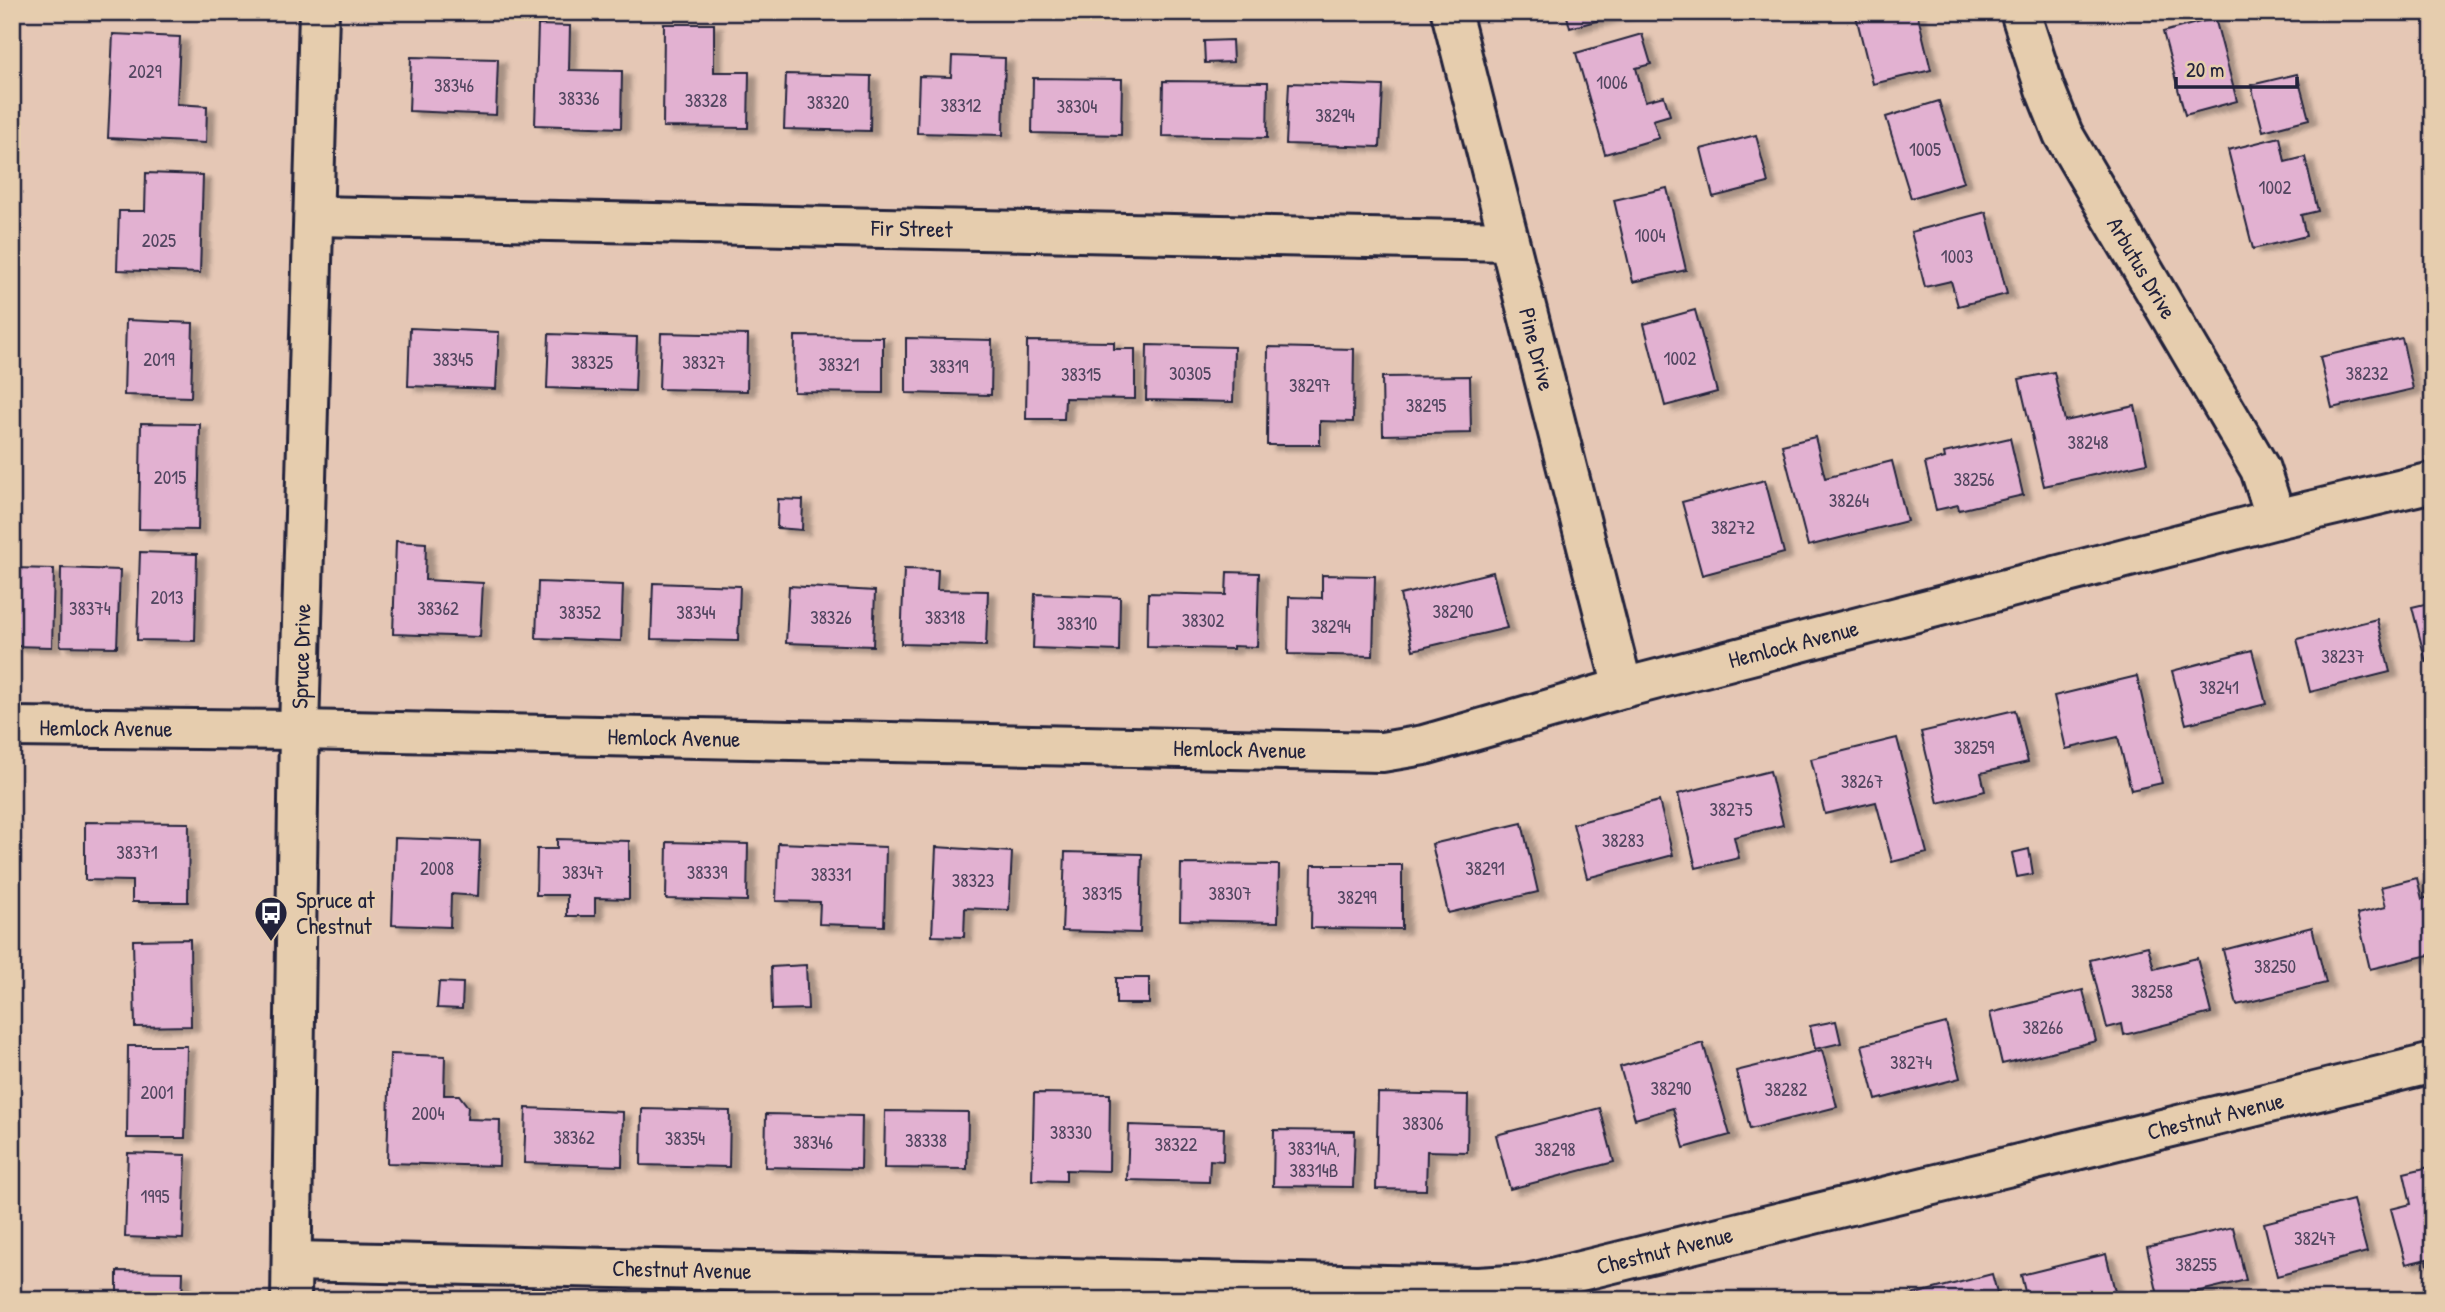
<svg xmlns="http://www.w3.org/2000/svg" width="2445" height="1312" viewBox="0 0 2445 1312" font-family="'Patrick Hand',sans-serif">
<defs>
<filter id="shadow"><feDropShadow dx="8" dy="4.5" stdDeviation="2" flood-color="#0004"/></filter>
</defs>
<rect width="100%" height="100%" fill="#e5c7b5"/>
<filter id="ink" filterUnits="userSpaceOnUse"><feTurbulence type="fractalNoise" baseFrequency=".0143" numOctaves="2"/><feDisplacementMap in="SourceGraphic" scale="14" xChannelSelector="R" yChannelSelector="G"/><feConvolveMatrix kernelMatrix="1 2 1 2 8 2 1 2 1" color-interpolation-filters="sRGB"/></filter>
<g filter="url(#ink)">
<path fill="#e2b1d1" stroke="#22223b" stroke-width="2" filter="url(#shadow)" d="M 1566,12 L 1629,12 L 1570,28 Z
M 1855,12 L 1917,12 L 1931,70 L 1873,84 Z
M 2215,18 L 2237,101 L 2185,115 L 2163,32 Z
M 664,24 L 714,24 L 714,72 L 749,72 L 748,128 L 663,127 Z
M 538,25 L 570,26 L 569,70 L 622,71 L 621,128 L 535,125 Z
M 113,34 L 180,37 L 177,104 L 207,106 L 206,143 L 108,138 Z
M 1642,34 L 1651,64 L 1636,68 L 1645,101 L 1664,96 L 1670,115 L 1653,120 L 1659,138 L 1605,154 L 1576,53 Z
M 1232,40 L 1233,62 L 1205,63 L 1204,41 Z
M 952,56 L 1005,58 L 1003,135 L 917,133 L 919,76 L 951,77 Z
M 411,57 L 498,59 L 496,115 L 409,111 Z
M 786,74 L 871,76 L 870,131 L 784,129 Z
M 2297,74 L 2309,119 L 2263,131 L 2251,85 Z
M 1033,78 L 1122,79 L 1121,135 L 1032,133 Z
M 1163,81 L 1268,82 L 1267,138 L 1162,136 Z
M 1289,83 L 1383,86 L 1380,147 L 1286,144 Z
M 1939,101 L 1964,182 L 1911,198 L 1886,117 Z
M 1756,135 L 1768,183 L 1713,197 L 1701,149 Z
M 2280,137 L 2285,162 L 2305,157 L 2318,211 L 2301,215 L 2306,236 L 2253,249 L 2228,150 Z
M 146,173 L 203,175 L 200,273 L 117,270 L 119,211 L 145,211 Z
M 1667,188 L 1686,270 L 1633,282 L 1614,200 Z
M 1986,212 L 2007,294 L 1958,306 L 1951,281 L 1925,287 L 1911,232 Z
M 1695,310 L 1717,392 L 1665,406 L 1644,324 Z
M 126,320 L 193,323 L 191,397 L 124,395 Z
M 2433,326 L 2433,352 L 2427,327 Z
M 410,328 L 499,332 L 496,389 L 408,386 Z
M 661,333 L 748,335 L 747,391 L 659,389 Z
M 549,334 L 637,337 L 635,391 L 547,388 Z
M 795,336 L 883,337 L 883,393 L 794,392 Z
M 906,338 L 992,340 L 991,395 L 906,393 Z
M 2402,338 L 2413,389 L 2332,408 L 2320,357 Z
M 1027,341 L 1114,342 L 1114,349 L 1135,349 L 1135,399 L 1065,398 L 1064,419 L 1026,419 Z
M 1147,345 L 1234,347 L 1233,402 L 1146,400 Z
M 1268,347 L 1354,349 L 1353,422 L 1320,421 L 1320,445 L 1267,445 Z
M 2054,372 L 2065,421 L 2135,406 L 2147,463 L 2044,486 L 2019,379 Z
M 1470,376 L 1471,433 L 1383,435 L 1382,377 Z
M 141,423 L 200,424 L 198,530 L 139,529 Z
M 1815,437 L 1825,478 L 1892,461 L 1907,521 L 1808,546 L 1782,445 Z
M 2010,438 L 2023,495 L 1959,510 L 1958,505 L 1936,510 L 1925,463 L 1945,458 L 1944,453 Z
M 1765,480 L 1784,553 L 1702,575 L 1682,502 Z
M 778,499 L 803,500 L 802,530 L 777,528 Z
M 396,541 L 426,543 L 425,580 L 483,583 L 480,637 L 393,634 Z
M 140,552 L 197,554 L 195,641 L 137,640 Z
M 12,568 L 54,569 L 52,647 L 12,646 Z
M 61,568 L 120,570 L 117,647 L 60,646 Z
M 904,569 L 938,570 L 937,590 L 988,591 L 986,646 L 901,644 Z
M 1227,572 L 1259,573 L 1257,647 L 1233,646 L 1233,649 L 1147,647 L 1148,593 L 1226,595 Z
M 1493,572 L 1507,628 L 1413,650 L 1400,595 Z
M 1322,575 L 1375,576 L 1373,656 L 1288,654 L 1289,597 L 1322,598 Z
M 538,582 L 623,585 L 621,641 L 536,638 Z
M 653,583 L 740,586 L 738,641 L 651,639 Z
M 789,586 L 875,591 L 873,646 L 786,643 Z
M 1035,594 L 1120,597 L 1119,651 L 1033,648 Z
M 2433,602 L 2433,660 L 2426,662 L 2412,607 Z
M 2377,619 L 2390,672 L 2310,692 L 2297,639 Z
M 2252,650 L 2266,704 L 2186,724 L 2172,671 Z
M 2137,676 L 2162,783 L 2131,790 L 2118,737 L 2066,749 L 2054,696 Z
M 2015,710 L 2028,762 L 1981,773 L 1985,791 L 1938,803 L 1921,732 Z
M 1897,738 L 1927,853 L 1892,862 L 1876,802 L 1825,814 L 1811,759 Z
M 1770,771 L 1783,825 L 1734,837 L 1739,858 L 1696,868 L 1678,794 Z
M 1659,801 L 1673,855 L 1587,878 L 1573,824 Z
M 85,822 L 189,823 L 188,902 L 132,902 L 132,881 L 85,880 Z
M 1522,823 L 1538,892 L 1448,913 L 1432,844 Z
M 395,838 L 480,841 L 478,896 L 451,894 L 450,927 L 392,925 Z
M 557,839 L 629,841 L 629,899 L 595,898 L 595,916 L 567,916 L 567,895 L 536,895 L 537,849 L 557,849 Z
M 667,842 L 748,844 L 747,901 L 666,899 Z
M 778,843 L 886,847 L 884,926 L 819,924 L 820,902 L 776,901 Z
M 936,847 L 1012,852 L 1009,910 L 965,908 L 964,937 L 932,936 Z
M 2029,849 L 2033,874 L 2017,877 L 2012,853 Z
M 1065,852 L 1142,854 L 1140,933 L 1062,931 Z
M 1181,864 L 1279,865 L 1278,922 L 1180,920 Z
M 1312,865 L 1402,865 L 1402,929 L 1311,928 Z
M 2417,878 L 2422,899 L 2433,896 L 2433,954 L 2370,969 L 2357,914 L 2386,907 L 2381,887 Z
M 2312,927 L 2326,983 L 2237,1005 L 2223,950 Z
M 190,939 L 191,1026 L 135,1027 L 133,940 Z
M 2148,946 L 2154,969 L 2197,958 L 2211,1013 L 2124,1035 L 2122,1024 L 2107,1028 L 2090,960 Z
M 806,965 L 808,1009 L 772,1010 L 771,967 Z
M 1116,978 L 1149,978 L 1149,1004 L 1116,1004 Z
M 439,982 L 463,983 L 462,1009 L 437,1008 Z
M 2083,990 L 2096,1041 L 2002,1064 L 1990,1013 Z
M 1836,1021 L 1841,1043 L 1815,1049 L 1810,1026 Z
M 1946,1023 L 1960,1078 L 1876,1100 L 1862,1045 Z
M 1703,1043 L 1730,1135 L 1684,1148 L 1673,1108 L 1635,1119 L 1620,1067 Z
M 128,1046 L 187,1046 L 185,1138 L 127,1138 Z
M 1822,1050 L 1837,1107 L 1750,1129 L 1736,1071 Z
M 390,1054 L 445,1056 L 444,1095 L 459,1095 L 468,1107 L 467,1119 L 500,1120 L 499,1166 L 387,1163 Z
M 1034,1093 L 1110,1094 L 1109,1171 L 1066,1170 L 1066,1181 L 1032,1180 Z
M 1378,1093 L 1468,1095 L 1467,1152 L 1427,1151 L 1426,1190 L 1376,1189 Z
M 526,1108 L 623,1112 L 622,1166 L 524,1163 Z
M 1600,1108 L 1614,1162 L 1510,1189 L 1496,1135 Z
M 642,1109 L 730,1111 L 729,1167 L 641,1165 Z
M 885,1111 L 968,1112 L 967,1169 L 884,1168 Z
M 766,1114 L 862,1116 L 861,1169 L 765,1167 Z
M 1129,1125 L 1224,1128 L 1223,1161 L 1210,1160 L 1209,1182 L 1127,1180 Z
M 1274,1130 L 1355,1131 L 1353,1187 L 1273,1186 Z
M 128,1153 L 186,1155 L 183,1239 L 125,1237 Z
M 2433,1166 L 2433,1265 L 2428,1266 L 2427,1259 L 2406,1264 L 2391,1209 L 2411,1204 L 2404,1173 Z
M 2353,1200 L 2367,1252 L 2277,1276 L 2264,1223 Z
M 2233,1227 L 2246,1280 L 2192,1293 L 2194,1300 L 2159,1300 L 2147,1247 Z
M 2106,1254 L 2117,1300 L 2027,1300 L 2021,1275 Z
M 117,1271 L 183,1272 L 182,1300 L 117,1300 Z
M 1992,1274 L 1999,1300 L 1908,1300 L 1907,1296 Z"/>
<g fill="none" stroke-linecap="round" stroke-linejoin="round">
<defs>
<g id="minor">
<path id="s1" d="M 1451,12 L 1623,688"/>
<path id="s2" d="M 2020,12 L 2045,89 L 2063,134 L 2260,469 L 2276,519"/>
<path id="s3" d="M 315,216 L 1508,241"/>
<path id="s4" d="M 12,727 L 299,730 L 1382,752 L 1424,745 L 1623,688 L 2276,519 L 2433,482"/>
<path id="s5" d="M 292,1261 L 1478,1287 L 1527,1284 L 2433,1063"/>
<path id="s6" d="M 291,1300 L 299,730 L 319,12"/>
</g>
</defs>
<use href="#minor" stroke="#22223b" stroke-width="44"/>
<use href="#minor" stroke="#e6cdae" stroke-width="38"/>
</g>
</g>
<defs>
<symbol id="bus-pin" viewBox="-11 -11 22 30"><path d="M0 17L-7.5 6A9.5 9.5 0 1 1 7.5 6Z" fill="#22223b" stroke="#e6cdae"/><path d="M-5-6H5V4H4V6H2V4H-2V6H-4V4H-5ZM-3.5-4V0h7V-4ZM-3.5 1.2v1.5H-2V1.2ZM2 1.2v1.5H3.5V1.2Z" fill="#fff"/></symbol>
</defs>
<g fill-rule="evenodd">
<use href="#bus-pin" x="252" y="894" width="38" height="52"/>
</g>
<g text-anchor="middle" stroke-width="5" stroke-linejoin="round" paint-order="stroke">
<g font-size="19" fill="#524660">
<text x="145" y="78">2029</text>
<text x="1612" y="89">1006</text>
<text x="454" y="92">38346</text>
<text x="579" y="105">38336</text>
<text x="706" y="107">38328</text>
<text x="828" y="109">38320</text>
<text x="961" y="112">38312</text>
<text x="1077" y="113">38304</text>
<text x="1335" y="122">38294</text>
<text x="1925" y="156">1005</text>
<text x="2275" y="194">1002</text>
<text x="1650" y="242">1004</text>
<text x="159" y="247">2025</text>
<text x="1957" y="263">1003</text>
<text x="1680" y="365">1002</text>
<text x="159" y="366">2019</text>
<text x="453" y="366">38345</text>
<text x="592" y="369">38325</text>
<text x="704" y="369">38327</text>
<text x="839" y="371">38321</text>
<text x="949" y="373">38319</text>
<text x="1190" y="380">30305</text>
<text x="2367" y="380">38232</text>
<text x="1081" y="381">38315</text>
<text x="1310" y="392">38297</text>
<text x="1426" y="412">38295</text>
<text x="2088" y="449">38248</text>
<text x="170" y="484">2015</text>
<text x="1974" y="486">38256</text>
<text x="1849" y="507">38264</text>
<text x="1733" y="534">38272</text>
<text x="167" y="604">2013</text>
<text x="90" y="615">38374</text>
<text x="438" y="615">38362</text>
<text x="1453" y="618">38290</text>
<text x="580" y="619">38352</text>
<text x="696" y="619">38344</text>
<text x="831" y="624">38326</text>
<text x="945" y="624">38318</text>
<text x="1203" y="627">38302</text>
<text x="1077" y="630">38310</text>
<text x="1331" y="633">38294</text>
<text x="2343" y="663">38237</text>
<text x="2219" y="694">38241</text>
<text x="1974" y="754">38259</text>
<text x="1862" y="788">38267</text>
<text x="1731" y="816">38275</text>
<text x="1623" y="847">38283</text>
<text x="137" y="859">38371</text>
<text x="437" y="875">2008</text>
<text x="1485" y="875">38291</text>
<text x="583" y="879">38347</text>
<text x="707" y="879">38339</text>
<text x="831" y="881">38331</text>
<text x="973" y="887">38323</text>
<text x="1102" y="900">38315</text>
<text x="1230" y="900">38307</text>
<text x="1357" y="904">38299</text>
<text x="2275" y="973">38250</text>
<text x="2152" y="998">38258</text>
<text x="2043" y="1034">38266</text>
<text x="1911" y="1069">38274</text>
<text x="1671" y="1095">38290</text>
<text x="1786" y="1096">38282</text>
<text x="157" y="1099">2001</text>
<text x="428" y="1120">2004</text>
<text x="1423" y="1130">38306</text>
<text x="1071" y="1139">38330</text>
<text x="574" y="1144">38362</text>
<text x="685" y="1145">38354</text>
<text x="926" y="1147">38338</text>
<text x="813" y="1149">38346</text>
<text x="1176" y="1151">38322</text>
<text x="1314" y="1155">38314A,<tspan x="1314" dy="22">38314B</tspan></text>
<text x="1555" y="1156">38298</text>
<text x="155" y="1203">1995</text>
<text x="2315" y="1245">38247</text>
<text x="2196" y="1271">38255</text>
</g>
<g font-size="23" fill="#22223b" stroke="#e6cdae">
<text dy="8" stroke="none"><textPath href="#s3" startOffset="597">Fir Street</textPath></text>
<text dy="8" stroke="none"><textPath href="#s2" startOffset="285">Arbutus Drive</textPath></text>
<text dy="8" stroke="none"><textPath href="#s1" startOffset="348">Pine Drive</textPath></text>
<text dy="8" stroke="none"><textPath href="#s4" startOffset="1796">Hemlock Avenue</textPath></text>
<text dy="8" stroke="none"><textPath href="#s6" startOffset="644">Spruce Drive</textPath></text>
<text dy="8" stroke="none"><textPath href="#s4" startOffset="94">Hemlock Avenue</textPath></text>
<text dy="8" stroke="none"><textPath href="#s4" startOffset="662">Hemlock Avenue</textPath></text>
<text dy="8" stroke="none"><textPath href="#s4" startOffset="1228">Hemlock Avenue</textPath></text>
<text dy="8" stroke="none"><textPath href="#s5" startOffset="1944">Chestnut Avenue</textPath></text>
<text dy="8" stroke="none"><textPath href="#s5" startOffset="1377">Chestnut Avenue</textPath></text>
<text dy="8" stroke="none"><textPath href="#s5" startOffset="390">Chestnut Avenue</textPath></text>
</g>
<g font-size="23" fill="#22223b" stroke="#e6cdae" text-anchor="start">
<text x="296" y="908">Spruce at<tspan x="296" dy="26">Chestnut</tspan></text>
</g>
</g>
<rect width="2445" height="1312" fill="none" stroke="#e6cdae" stroke-width="42"/>
<rect x="21" y="21" width="2403" height="1270" fill="none" stroke="#22223b" stroke-width="2.5" filter="url(#ink)"/>
<path d="M2176 77v10h121v-10" fill="none" stroke="#22223b" stroke-width="3.5"/>
<text x="2186" y="77" font-size="21" fill="#22223b" stroke="#e6cdae" stroke-width="5" paint-order="stroke">20 m</text>
</svg>
